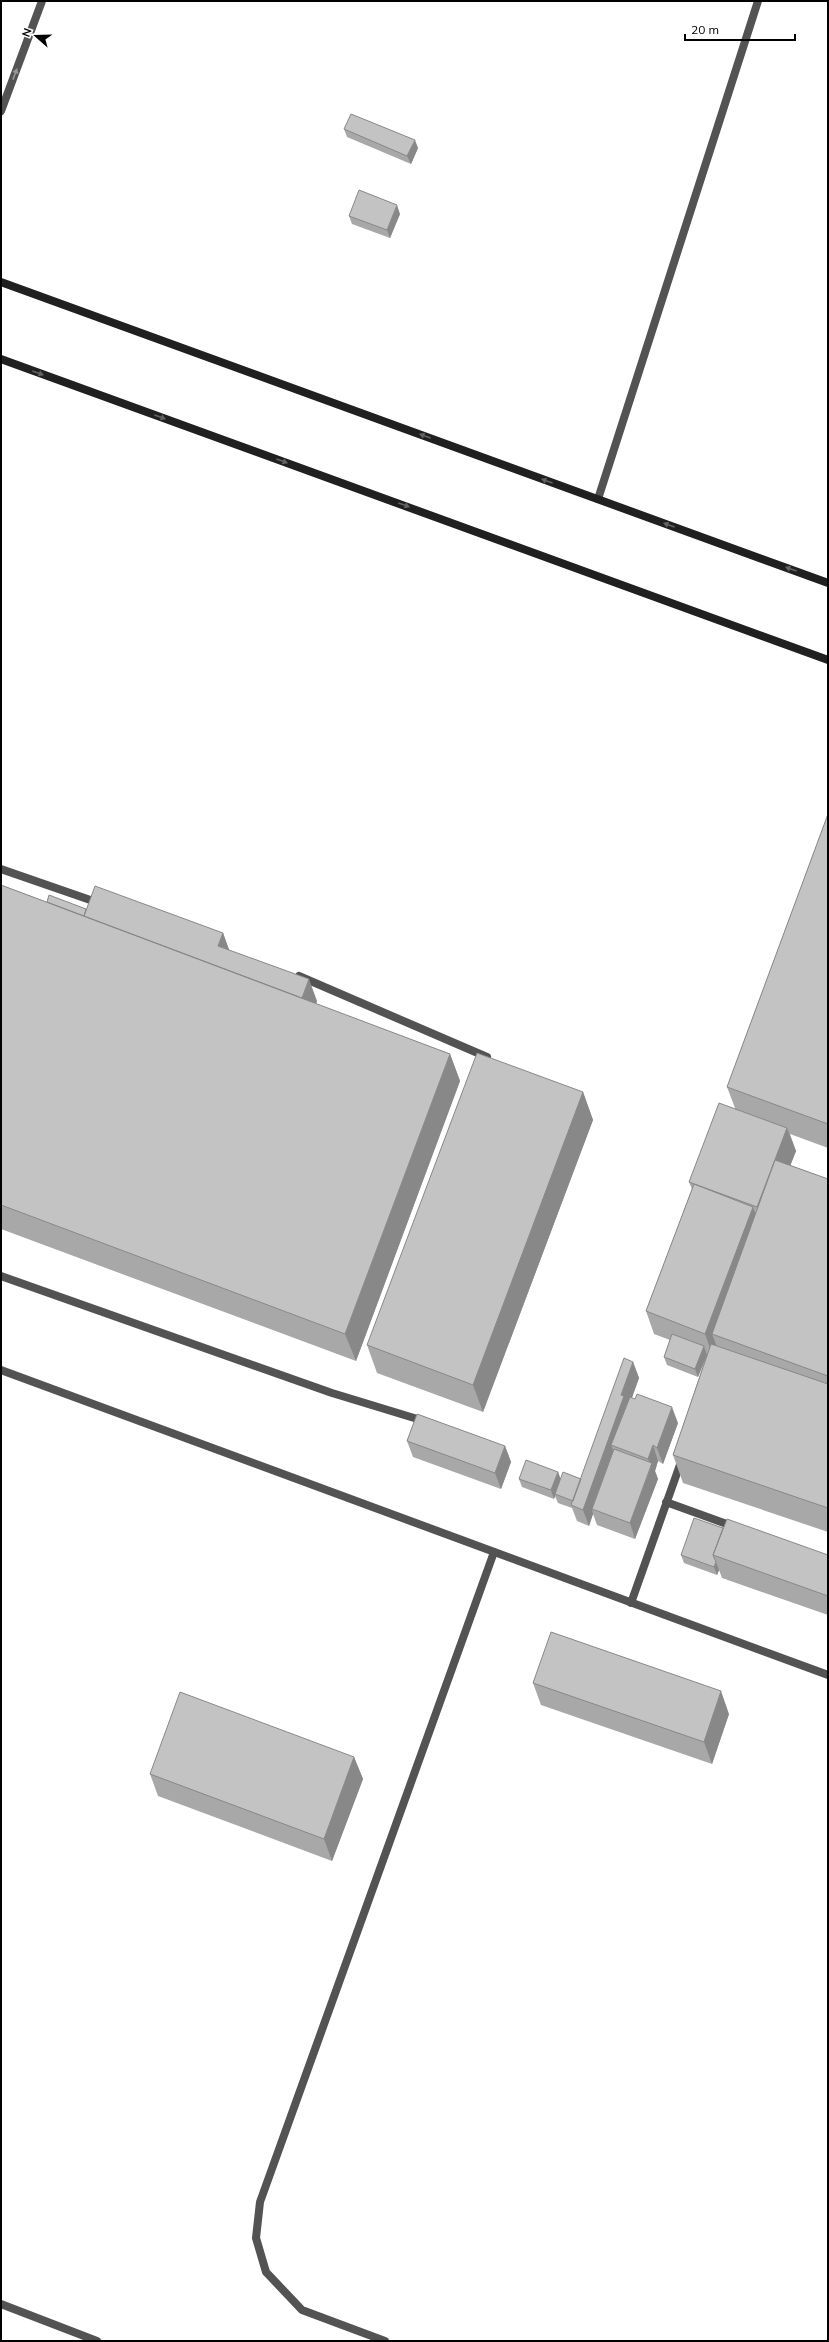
<svg xmlns="http://www.w3.org/2000/svg" width="829" height="2342" viewBox="0 0 829 2342" font-family="Mulish,sans-serif">
<rect width="100%" height="100%" fill="#fff"/>
<g fill="none" stroke-linecap="round" stroke-linejoin="round">
<path stroke="#535353" stroke-width="8" d="M 1,111 L 42,1
M 598,499 L 758,1
M 1,869 L 99,903
M 299,976 L 487,1057
M 1,1276 L 332,1393 L 424,1421
M 666,1502 L 735,1527
M 631,1603 L 682,1459
M 385,2341 L 302,2310 L 266,2272 L 256,2238 L 260,2202 L 494,1552"/>
<path stroke="#535353" stroke-width="8" d="M 1,1370 L 828,1675
M 1,2304 L 97,2341"/>
<path stroke="#202020" stroke-width="8" d="M 1,282 L 828,583
M 1,359 L 828,660"/>
</g>
<path fill="#a8a8a8" d="M 344,129 L 418,148 L 411,164 L 347,137 Z
M 400,214 L 390,238 L 352,224 L 349,216 Z
M 828,814 L 828,1148 L 790,1134 L 796,1151 L 790,1165 L 828,1179 L 828,1532 L 683,1483 L 673,1455 L 707,1354 L 707,1355 L 698,1377 L 667,1365 L 664,1357 L 670,1340 L 654,1334 L 646,1311 L 692,1189 L 689,1182 L 735,1108 L 727,1087 Z
M 1,885 L 47,902 L 223,933 L 229,950 L 317,1001 L 316,1004 L 450,1054 L 460,1081 L 356,1361 L 1,1229 Z
M 583,1092 L 593,1120 L 483,1412 L 377,1373 L 367,1345 Z
M 633,1362 L 639,1378 L 632,1398 L 678,1423 L 663,1464 L 658,1461 L 655,1471 L 658,1479 L 635,1539 L 597,1525 L 593,1514 L 589,1526 L 577,1521 L 572,1508 L 558,1503 L 555,1496 L 554,1499 L 522,1487 L 519,1479 L 558,1472 L 560,1478 L 581,1479 Z
M 407,1441 L 505,1446 L 511,1462 L 501,1489 L 413,1457 Z
M 723,1528 L 828,1555 L 828,1615 L 722,1578 L 719,1570 L 717,1575 L 684,1563 L 681,1555 Z
M 533,1683 L 729,1714 L 712,1764 L 541,1705 Z
M 354,1757 L 363,1779 L 332,1861 L 158,1796 L 150,1774 Z"/>
<path fill="#888" d="M 415,140 L 418,148 L 411,164 L 407,156 Z
M 397,205 L 400,214 L 390,238 L 387,230 Z
M 223,933 L 231,955 L 218,946 Z
M 309,979 L 317,1001 L 310,1021 L 302,998 Z
M 450,1054 L 460,1081 L 356,1361 L 345,1334 Z
M 583,1092 L 593,1120 L 483,1412 L 473,1385 Z
M 787,1128 L 796,1151 L 766,1229 L 757,1207 Z
M 753,1207 L 761,1229 L 712,1334 L 717,1347 L 713,1356 L 705,1334 Z
M 704,1346 L 707,1355 L 698,1377 L 695,1369 Z
M 633,1362 L 639,1378 L 628,1408 L 611,1445 L 615,1454 L 592,1509 L 593,1514 L 589,1526 L 583,1510 L 621,1395 Z
M 672,1407 L 678,1423 L 663,1464 L 657,1448 Z
M 653,1445 L 658,1461 L 655,1471 L 658,1479 L 635,1539 L 630,1523 L 651,1467 L 648,1459 Z
M 505,1446 L 511,1462 L 501,1489 L 495,1473 Z
M 558,1472 L 561,1480 L 555,1494 L 555,1496 L 554,1499 L 551,1490 Z
M 716,1562 L 719,1570 L 717,1575 L 714,1567 Z
M 721,1691 L 729,1714 L 712,1764 L 704,1742 Z
M 354,1757 L 363,1779 L 332,1861 L 324,1839 Z"/>
<path fill="#c3c3c3" stroke="#888" d="M 351,114 L 415,140 L 407,156 L 344,129 Z
M 359,190 L 397,205 L 387,230 L 349,216 Z
M 828,814 L 828,1124 L 727,1087 Z
M 1,885 L 450,1054 L 345,1334 L 1,1205 Z
M 95,886 L 223,933 L 218,946 L 309,979 L 302,998 L 84,916 Z
M 49,895 L 86,909 L 84,916 L 47,902 Z
M 477,1053 L 583,1092 L 473,1385 L 367,1345 Z
M 719,1103 L 787,1128 L 757,1207 L 689,1182 Z
M 775,1160 L 828,1179 L 828,1376 L 712,1334 Z
M 694,1184 L 753,1207 L 705,1334 L 646,1311 Z
M 672,1334 L 704,1346 L 695,1369 L 664,1357 Z
M 711,1344 L 828,1384 L 828,1508 L 673,1455 Z
M 624,1358 L 633,1362 L 621,1395 L 624,1396 L 583,1510 L 571,1505 Z
M 637,1394 L 672,1407 L 657,1448 L 653,1445 L 648,1459 L 611,1445 L 630,1397 L 635,1399 Z
M 417,1414 L 505,1446 L 495,1473 L 407,1441 Z
M 614,1449 L 652,1463 L 630,1523 L 592,1509 Z
M 526,1460 L 558,1472 L 551,1490 L 519,1479 Z
M 563,1472 L 581,1479 L 573,1501 L 555,1494 Z
M 694,1518 L 723,1528 L 713,1555 L 716,1562 L 714,1567 L 681,1555 Z
M 727,1519 L 828,1555 L 828,1596 L 713,1555 Z
M 551,1632 L 721,1691 L 704,1742 L 533,1683 Z
M 180,1692 L 354,1757 L 324,1839 L 150,1774 Z"/>
<defs><path id="oneway-solid" d="M-6-.8H1V-3.2L6.5 0L1 3.2V.8H-6Z"/></defs>
<use fill="#989898" href="#oneway-solid" transform="translate(15 74) rotate(-70)"/>
<g fill="#636363">
<use href="#oneway-solid" transform="translate(38 373) rotate(20)"/>
<use href="#oneway-solid" transform="translate(160 417) rotate(20)"/>
<use href="#oneway-solid" transform="translate(425 436) rotate(-160)"/>
<use href="#oneway-solid" transform="translate(282 461) rotate(20)"/>
<use href="#oneway-solid" transform="translate(547 481) rotate(-160)"/>
<use href="#oneway-solid" transform="translate(404 505) rotate(20)"/>
<use href="#oneway-solid" transform="translate(669 525) rotate(-160)"/>
<use href="#oneway-solid" transform="translate(791 569) rotate(-160)"/>
</g>
<rect width="829" height="2342" fill="none" stroke="#000000" stroke-width="4"/>
<g transform="translate(36 36) rotate(290)" stroke="#ffffff" stroke-width="3" paint-order="stroke">
<path d="M0-3L7 15L0 10L-7 15Z" fill="#000000"/>
<text y="-6" font-size="11" font-weight="bold" text-anchor="middle" fill="#000000">N</text>
</g>
<path d="M685 34v6h110v-6" fill="none" stroke="#000000" stroke-width="2"/>
<text x="691" y="34" font-size="12" fill="#000000" stroke="#ffffff" stroke-width="3" paint-order="stroke">20 m</text>
</svg>
